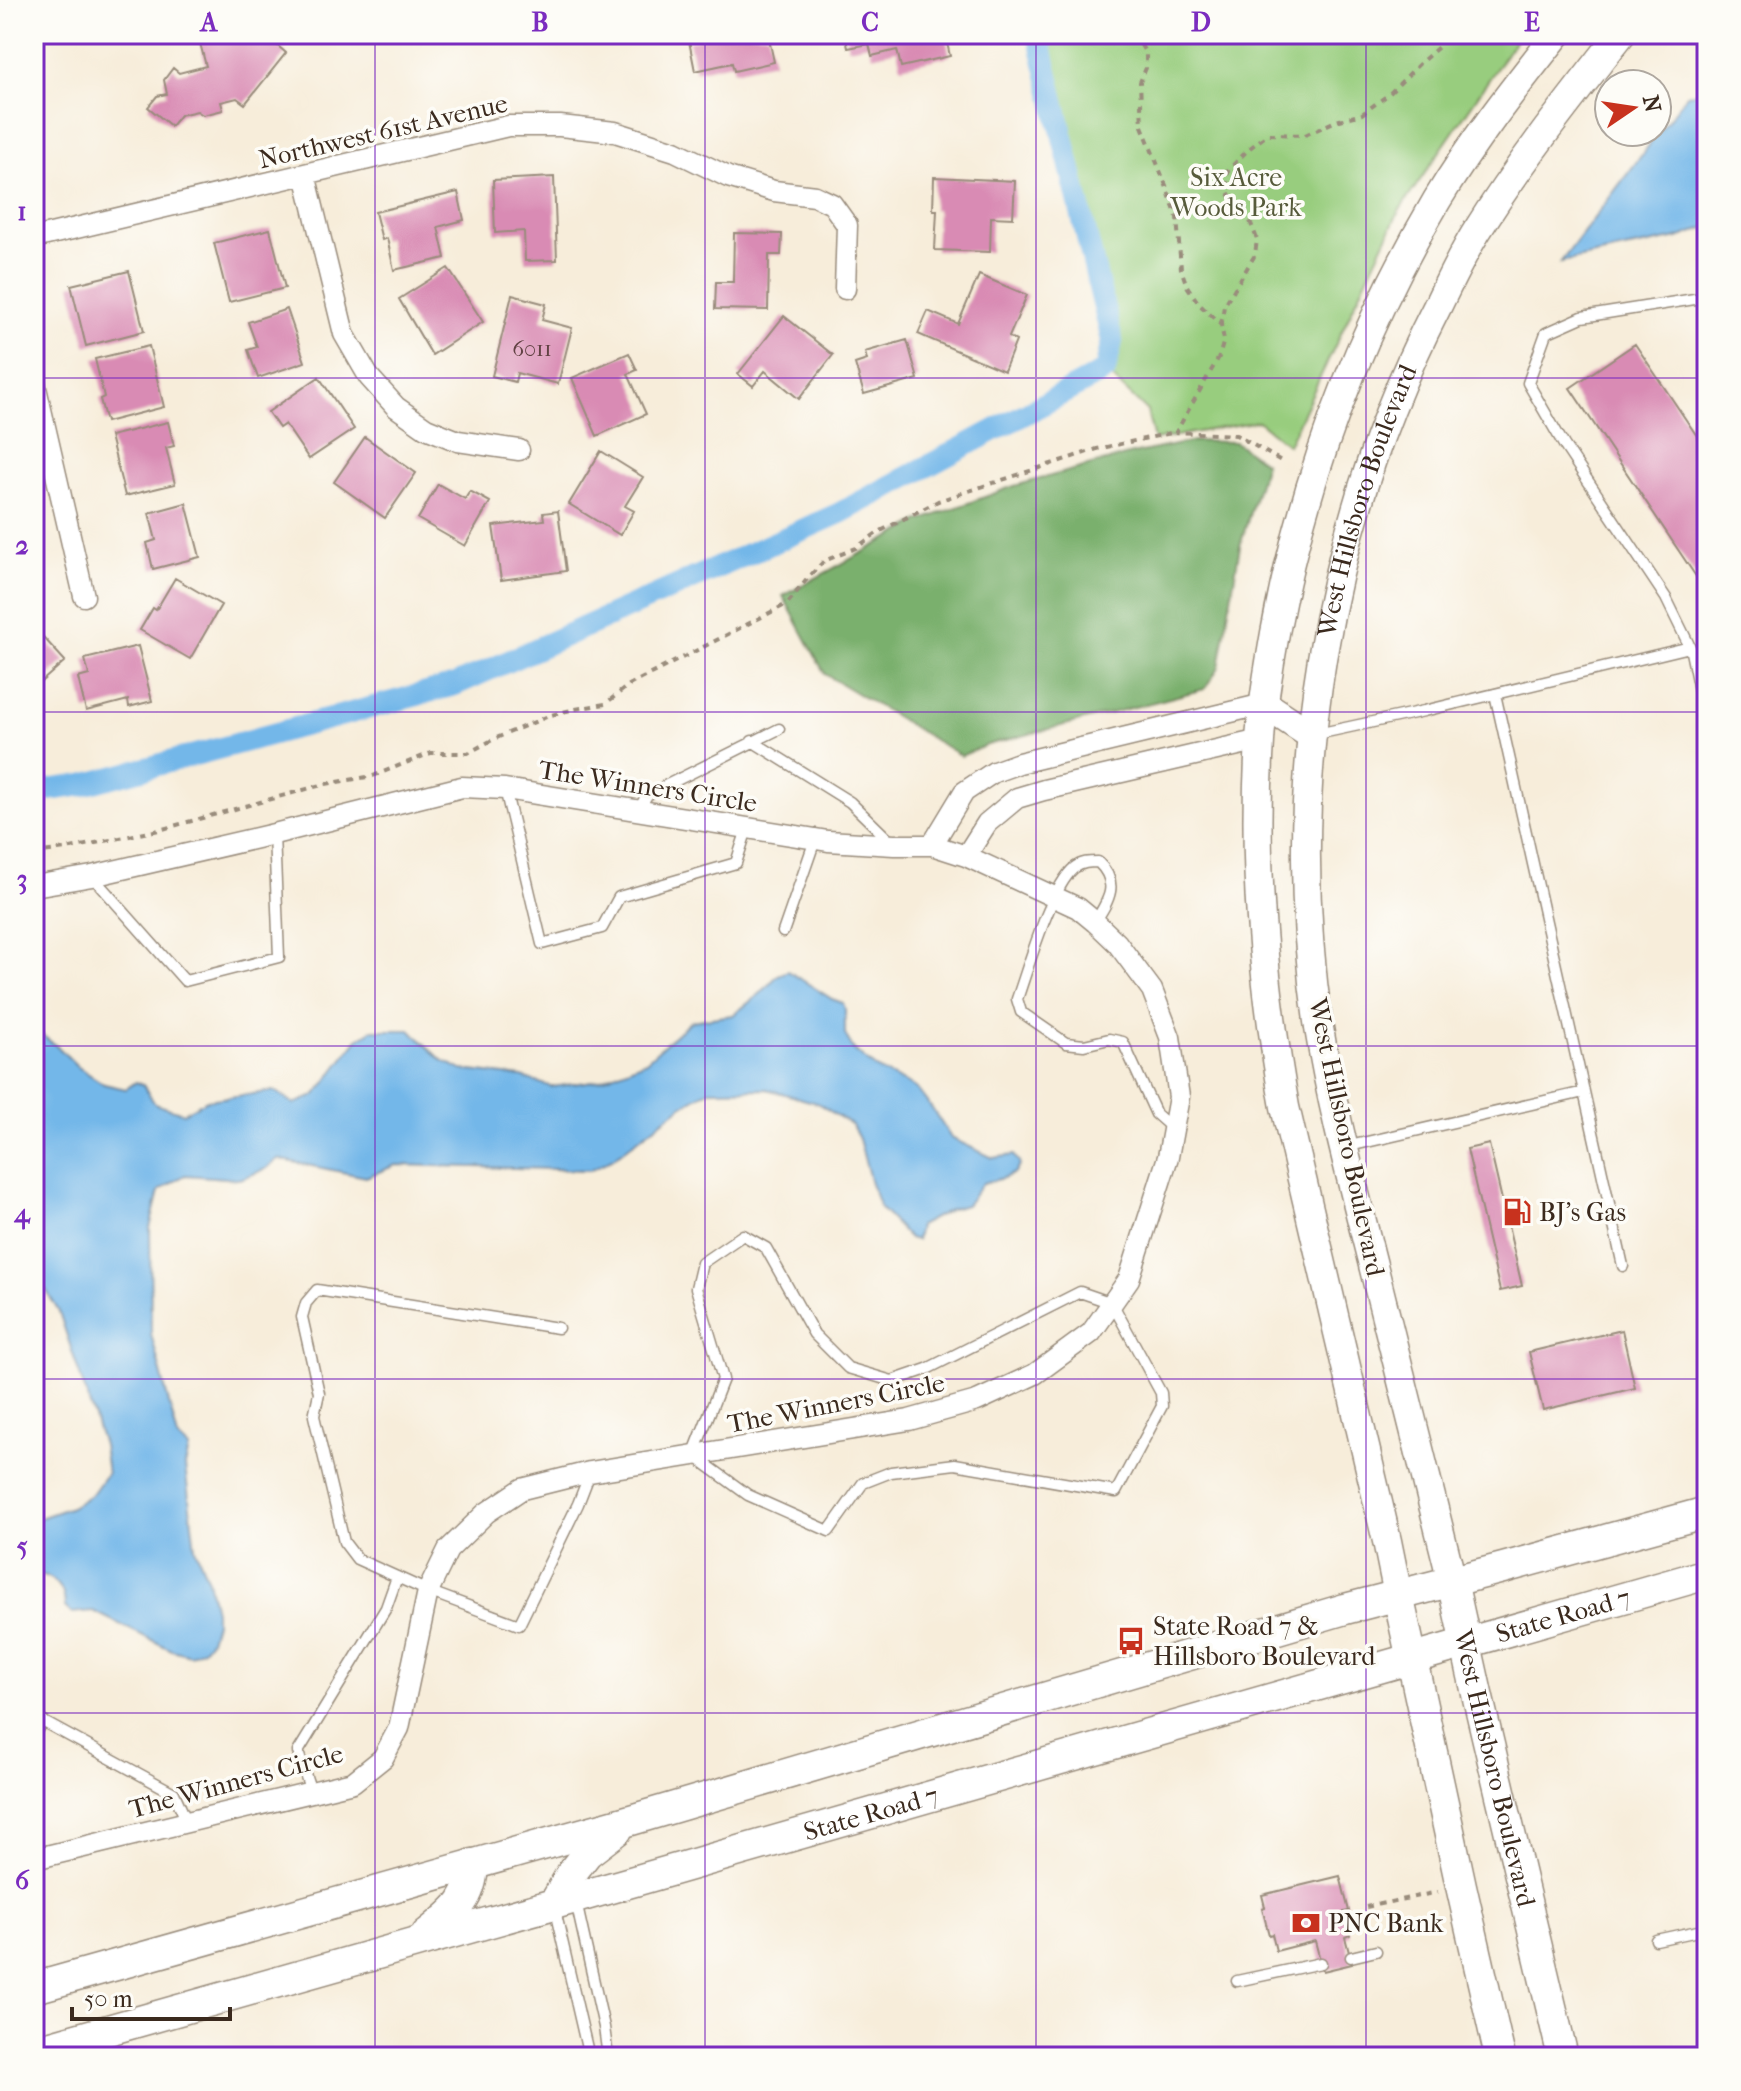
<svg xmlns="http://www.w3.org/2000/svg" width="1741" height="2091" viewBox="0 0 1741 2091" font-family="'IM FELL French Canon',serif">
<rect width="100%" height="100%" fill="#fdfcf7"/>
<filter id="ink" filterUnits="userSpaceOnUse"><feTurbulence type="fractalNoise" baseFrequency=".0125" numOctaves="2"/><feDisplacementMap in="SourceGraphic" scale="16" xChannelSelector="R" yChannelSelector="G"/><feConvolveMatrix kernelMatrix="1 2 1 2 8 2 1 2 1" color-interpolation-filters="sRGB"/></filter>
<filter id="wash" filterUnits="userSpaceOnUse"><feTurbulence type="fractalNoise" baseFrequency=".006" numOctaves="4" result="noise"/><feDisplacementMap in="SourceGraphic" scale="32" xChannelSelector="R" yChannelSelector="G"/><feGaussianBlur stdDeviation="1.8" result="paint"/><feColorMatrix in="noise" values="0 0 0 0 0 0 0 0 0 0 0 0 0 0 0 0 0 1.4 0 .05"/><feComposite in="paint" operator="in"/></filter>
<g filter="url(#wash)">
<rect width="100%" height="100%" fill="#f7edda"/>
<path fill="#98cd7e" stroke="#6a7c4e" stroke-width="2" d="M 1038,34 L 1520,34 L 1399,211 L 1288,445 L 1258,421 L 1154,440 L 1147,411 L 1105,371 L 1112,340 Z"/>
<path fill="#7ab06d" stroke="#5a6d46" stroke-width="2" d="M 1194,441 L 1235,442 L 1265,463 L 1240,546 L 1219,667 L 1205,689 L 987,745 L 961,756 L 825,674 L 783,596 L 920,521 L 1014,486 L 1132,454 Z"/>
<path fill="#73b7e9" stroke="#577084" stroke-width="2" d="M 1707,89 L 1707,227 L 1678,238 L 1561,262 L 1687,95 Z
M 788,971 L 832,999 L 843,1003 L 845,1009 L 845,1034 L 853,1049 L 875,1068 L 916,1088 L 933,1110 L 951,1138 L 993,1158 L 1014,1155 L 1020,1164 L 1015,1173 L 1003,1178 L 983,1183 L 966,1205 L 949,1210 L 919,1226 L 916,1240 L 909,1238 L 880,1208 L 871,1183 L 859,1139 L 852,1125 L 817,1103 L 767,1089 L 709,1090 L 682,1106 L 612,1159 L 590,1170 L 396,1165 L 366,1177 L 278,1159 L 266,1169 L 240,1179 L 185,1175 L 159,1191 L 150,1228 L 151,1334 L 178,1438 L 189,1448 L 185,1466 L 195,1548 L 208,1580 L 215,1611 L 215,1622 L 210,1640 L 203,1649 L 190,1655 L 172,1650 L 93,1611 L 71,1613 L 65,1607 C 65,1588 54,1574 34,1574 L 34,1520 L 71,1507 L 92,1494 L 107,1473 L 103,1445 L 59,1312 L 46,1290 L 34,1282 L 34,1029 L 59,1048 L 78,1067 L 104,1084 L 126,1089 L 136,1082 L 143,1085 L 155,1104 L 183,1113 L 207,1100 L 275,1091 L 294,1104 L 315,1096 L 358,1039 L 372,1030 L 410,1030 L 442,1060 L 462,1070 L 522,1077 L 552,1087 L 600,1080 L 646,1061 L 691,1021 L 733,1015 L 761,993 L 778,975 Z"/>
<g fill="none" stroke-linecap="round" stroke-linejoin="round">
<path stroke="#73b7e9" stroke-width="22" d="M 34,792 L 83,785 L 455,685 L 840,513 L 1105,371 L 1112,341 L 1038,34"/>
</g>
<g id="blocks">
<path fill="#d98bb4" d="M 238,34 L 264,34 L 286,53 L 245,104 L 237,98 L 221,102 L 223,110 L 203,115 L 197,111 L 180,115 L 171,126 L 148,107 L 157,96 L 167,94 L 164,80 L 173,68 L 179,73 L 206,66 L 200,43 Z
M 698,34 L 768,34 L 774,62 L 734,71 L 732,63 L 695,71 L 689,41 L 699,39 Z
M 845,34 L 945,34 L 950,56 L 901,67 L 897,50 L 872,56 L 869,44 L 848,48 Z
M 554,177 L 557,260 L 525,261 L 524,231 L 495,233 L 493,180 Z
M 934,177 L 1015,181 L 1013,218 L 991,217 L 990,252 L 935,250 L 937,210 L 933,210 Z
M 458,192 L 464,220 L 438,227 L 445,258 L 394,270 L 387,238 L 382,240 L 375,212 Z
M 270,229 L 285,288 L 229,302 L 214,243 Z
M 734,233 L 782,234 L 781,255 L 769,255 L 768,310 L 715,309 L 716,282 L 733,282 Z
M 448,268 L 483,322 L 432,355 L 399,299 Z
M 129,271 L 144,331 L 86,346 L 71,285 Z
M 979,275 L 1027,295 L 1009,337 L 1016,341 L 1004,371 L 918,334 L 928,311 L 958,324 Z
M 512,295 L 546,304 L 542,320 L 572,328 L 558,384 L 517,373 L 515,382 L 492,376 Z
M 287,309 L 305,362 L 258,378 L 248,350 L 257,347 L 248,322 Z
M 784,316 L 833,355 L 799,399 L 765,371 L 753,386 L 738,374 Z
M 907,340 L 918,379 L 864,394 L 855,364 L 867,360 L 865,352 Z
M 1635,344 L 1707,451 L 1707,593 L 1570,388 Z
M 149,346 L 164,407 L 106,422 L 100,399 L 104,397 L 95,359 Z
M 629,353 L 637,370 L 628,374 L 646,414 L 597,436 L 572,378 Z
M 319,377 L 354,429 L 309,459 L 285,424 L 279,428 L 268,412 Z
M 168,422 L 174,446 L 166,448 L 175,484 L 125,496 L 110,436 Z
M 365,437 L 416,473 L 385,518 L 334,482 Z
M 601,451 L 643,477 L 625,506 L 634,511 L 620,535 L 569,504 Z
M 438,484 L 465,499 L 470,491 L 490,502 L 465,546 L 418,519 Z
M 186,503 L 200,557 L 153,569 L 147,543 L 156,540 L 149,513 Z
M 558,511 L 566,571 L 501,580 L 493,526 L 544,520 L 543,513 Z
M 175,578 L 221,605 L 190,659 L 140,630 L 153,608 L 156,610 Z
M 34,627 L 65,661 L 34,688 Z
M 138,646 L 152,701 L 129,707 L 128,700 L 86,711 L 78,678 L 89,675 L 85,659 Z
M 1489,1144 L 1522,1286 L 1500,1291 L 1467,1149 Z
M 1622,1330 L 1635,1388 L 1543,1410 L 1529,1352 Z
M 1340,1876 L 1349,1911 L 1344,1912 L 1350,1935 L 1345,1937 L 1352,1964 L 1323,1971 L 1315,1941 L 1276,1951 L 1272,1934 L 1269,1935 L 1262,1908 L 1265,1907 L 1262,1895 Z"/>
</g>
</g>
<g filter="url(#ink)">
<use href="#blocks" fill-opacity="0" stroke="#998c7c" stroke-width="2"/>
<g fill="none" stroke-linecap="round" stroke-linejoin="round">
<defs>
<path id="lane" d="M 1707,297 L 1582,317 L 1546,333 L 1528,383 L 1564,445 L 1666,598 L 1690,647 L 1707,729
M 1495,694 L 1623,1266
M 1317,734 L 1424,711 L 1690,647
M 752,741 L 850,802 L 893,844
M 505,789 L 542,944 L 602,928 L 619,897 L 736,863 L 747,829
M 638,811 L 647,795 L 779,729
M 92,876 L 185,981 L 279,957 L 274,834
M 1095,922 C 1109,900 1120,883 1098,862 C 1089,862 1082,862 1074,868 C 1051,887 1028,968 1017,999 L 1021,1012 L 1066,1043 L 1084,1045 L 1109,1039 L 1123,1042 L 1156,1114 L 1173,1129
M 783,932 L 815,840
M 1345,1147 L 1584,1092
M 743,1235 L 766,1248 L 814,1334 L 848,1368 L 892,1381 L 927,1369 L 1080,1292 L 1112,1303 L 1161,1393 L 1162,1406 L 1116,1492 L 955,1464 L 891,1472 L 863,1483 L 829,1531 L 748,1495 L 693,1455 L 723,1379 L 696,1288 L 702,1263 Z
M 558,1328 L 317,1290 L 306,1303 L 302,1317 L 319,1393 L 314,1416 L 344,1542 L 357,1559 L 428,1591 L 519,1625 L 578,1504 L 590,1473
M 34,1735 L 42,1721 L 174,1793 L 187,1822
M 311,1792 L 298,1752 L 386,1608 L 397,1577
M 576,1902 L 604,2027 L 608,2057
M 554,1906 L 589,2057
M 1656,1940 L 1707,1929
M 1351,1957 L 1376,1951
M 1237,1981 L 1321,1963"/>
<path id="street" d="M 305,174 L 344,334 L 369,377 L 396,407 L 426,428 L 458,441 L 519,450
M 34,238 L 508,126 L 560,126 L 615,132 L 675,151 L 728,177 L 774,191 L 815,196 L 832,204 L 847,225 L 845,289
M 34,379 L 84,596
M 932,845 L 964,792 L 994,772 L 1019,763 L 1264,704
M 966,856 L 987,823 L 1017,798 L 1044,790 L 1260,740
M 34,886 L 92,876 L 274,834 L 462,787 L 505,789 L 828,841 L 894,845 L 932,845 L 966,856 L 1078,908 L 1095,922 L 1117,943 L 1152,990 L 1170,1037 L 1179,1097 L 1168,1157 L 1129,1279 L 1091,1333 L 1035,1374 L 977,1401 L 909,1420 L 590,1472 L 522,1489 L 486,1513 L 448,1550 L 428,1591 L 399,1728 L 383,1758 L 353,1782 L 34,1859"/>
<g id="secondary">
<path d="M 1264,704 L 1311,735"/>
<path id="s1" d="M 1452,1581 C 1426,1478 1400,1373 1374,1269 C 1354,1189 1332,1109 1319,1028 C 1282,784 1325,526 1437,307 C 1449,282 1461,257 1475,234 C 1519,163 1570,99 1621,34"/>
<path d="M 1398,1595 L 1387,1541 L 1285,1107 C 1263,985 1252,864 1260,741 C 1262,705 1269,668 1275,633 C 1303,481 1358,334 1437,200 C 1472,142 1514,88 1557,34"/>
</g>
<g id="primary">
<path id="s2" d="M 1452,1581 L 1477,1694 L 1563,2057"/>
<path d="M 1398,1595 L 1461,1886 L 1500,2057"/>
<path d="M 554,1904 L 573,1871 L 587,1853 L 617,1830"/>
<path d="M 427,1934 C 453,1913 472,1901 473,1864"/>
<path d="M 34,1988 L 631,1820 L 1345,1609 L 1503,1568 L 1707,1512"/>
<path id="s3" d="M 34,2051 L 575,1898 L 1707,1574"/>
</g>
</defs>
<use href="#lane" stroke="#998c7c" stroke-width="13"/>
<use href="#street" stroke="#998c7c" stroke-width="23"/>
<use href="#secondary" stroke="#998c7c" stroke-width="31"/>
<use href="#primary" stroke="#998c7c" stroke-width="33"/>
<path stroke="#998c7c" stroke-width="4" stroke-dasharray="6 6" stroke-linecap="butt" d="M 1135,34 L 1146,54 L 1146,68 L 1140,82 L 1142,126 L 1167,188 L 1177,217 L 1181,269 L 1187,286 L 1199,304 L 1221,325 L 1224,340 L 1219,357 L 1176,432 L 1236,435 L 1283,462
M 1221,325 L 1224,306 L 1255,255 L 1257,239 L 1250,221 L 1235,204 L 1227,190 L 1228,170 L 1250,148 L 1268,134 L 1305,135 L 1336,121 L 1362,114 L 1389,94 L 1420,63 L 1442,44 L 1447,34
M 34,853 L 66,849 L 159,830 L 325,784 L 373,776 L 431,753 L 468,753 L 494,739 L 551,715 L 575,709 L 605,704 L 629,685 L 787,604 L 808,578 L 824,561 L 856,548 L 877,533 L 938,501 L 1097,449 L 1176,432
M 1366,1907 L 1438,1892"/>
<use href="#lane" stroke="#fff" stroke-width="10"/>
<use href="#street" stroke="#fff" stroke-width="20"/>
<use href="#secondary" stroke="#fff" stroke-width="28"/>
<use href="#primary" stroke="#fff" stroke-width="30"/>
</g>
</g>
<path fill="none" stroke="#7b2cbf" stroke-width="2" stroke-opacity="0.55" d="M 375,34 L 375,2057M 705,34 L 705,2057M 1036,34 L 1036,2057M 1366,34 L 1366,2057M 34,378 L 1707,378M 34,712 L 1707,712M 34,1046 L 1707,1046M 34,1379 L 1707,1379M 34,1713 L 1707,1713"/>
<defs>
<symbol id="fuel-bare" viewBox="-9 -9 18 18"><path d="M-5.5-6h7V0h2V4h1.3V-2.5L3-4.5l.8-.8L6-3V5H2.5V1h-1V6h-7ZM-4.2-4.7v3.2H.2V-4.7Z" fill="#c8321e" stroke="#fdfcf7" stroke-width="2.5" paint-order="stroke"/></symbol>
<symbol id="bus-bare" viewBox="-9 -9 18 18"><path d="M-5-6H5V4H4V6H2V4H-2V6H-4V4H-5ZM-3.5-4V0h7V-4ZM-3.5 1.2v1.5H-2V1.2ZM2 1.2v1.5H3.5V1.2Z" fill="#c8321e" stroke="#fdfcf7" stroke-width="2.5" paint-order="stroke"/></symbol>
<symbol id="bank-bare" viewBox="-9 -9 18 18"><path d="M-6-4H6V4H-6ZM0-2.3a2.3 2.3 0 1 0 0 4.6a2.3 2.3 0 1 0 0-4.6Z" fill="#c8321e" stroke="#fdfcf7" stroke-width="2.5" paint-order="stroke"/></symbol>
</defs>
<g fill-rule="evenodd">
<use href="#fuel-bare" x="1497" y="1192" width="40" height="40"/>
<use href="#bus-bare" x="1111" y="1621" width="40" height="40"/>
<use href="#bank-bare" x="1286" y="1903" width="40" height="40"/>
</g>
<g text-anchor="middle" stroke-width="7" stroke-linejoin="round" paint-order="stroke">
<g font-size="22" fill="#624244">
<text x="532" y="356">6011</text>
</g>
<g font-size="26" fill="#3b2a1e" stroke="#fdfcf7">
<text transform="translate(383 131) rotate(-13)" y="9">Northwest 61st Avenue</text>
<text dy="9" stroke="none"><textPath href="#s1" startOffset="1104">West Hillsboro Boulevard</textPath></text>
<text transform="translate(648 786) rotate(9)" y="9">The Winners Circle</text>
<text transform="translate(1347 1137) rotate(78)" y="9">West Hillsboro Boulevard</text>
<text transform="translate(836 1403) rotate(-11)" y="9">The Winners Circle</text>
<text dy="9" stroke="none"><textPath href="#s3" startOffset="1590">State Road 7</textPath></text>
<text dy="9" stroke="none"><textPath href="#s2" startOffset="192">West Hillsboro Boulevard</textPath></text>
<text transform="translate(236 1781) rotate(-15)" y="9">The Winners Circle</text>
<text dy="9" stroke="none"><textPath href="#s3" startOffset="870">State Road 7</textPath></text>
</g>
<g font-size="26" fill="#575b3b" stroke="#fdfcf7">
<text x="1236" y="186">Six Acre<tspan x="1236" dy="30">Woods Park</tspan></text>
</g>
<g font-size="26" fill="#3b2a1e" stroke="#fdfcf7" text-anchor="start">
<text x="1539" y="1221">BJ’s Gas</text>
<text x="1153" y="1635">State Road 7 &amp;<tspan x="1153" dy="30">Hillsboro Boulevard</tspan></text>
<text x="1328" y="1932">PNC Bank</text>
</g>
</g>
<rect width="1741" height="2091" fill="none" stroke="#fdfcf7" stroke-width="88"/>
<g transform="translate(1633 108) rotate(77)"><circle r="38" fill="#fdfcf7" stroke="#afa8a0" stroke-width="2"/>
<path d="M0-6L14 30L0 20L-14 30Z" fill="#c8321e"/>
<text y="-12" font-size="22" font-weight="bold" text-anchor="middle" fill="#3b2a1e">N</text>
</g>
<path d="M72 2007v12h158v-12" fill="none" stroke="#3b2a1e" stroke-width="4"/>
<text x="84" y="2007" font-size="24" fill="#3b2a1e" stroke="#fdfcf7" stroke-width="6" paint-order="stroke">50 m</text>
<rect x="44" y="44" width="1653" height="2003" fill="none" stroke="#7b2cbf" stroke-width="3"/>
<g font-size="26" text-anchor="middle" font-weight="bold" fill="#7b2cbf">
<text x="209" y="31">A</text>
<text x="540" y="31">B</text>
<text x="870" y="31">C</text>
<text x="1201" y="31">D</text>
<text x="1532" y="31">E</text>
<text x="22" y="220">1</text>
<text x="22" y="554">2</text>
<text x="22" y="888">3</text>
<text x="22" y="1222">4</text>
<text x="22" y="1555">5</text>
<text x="22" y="1889">6</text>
</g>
</svg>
